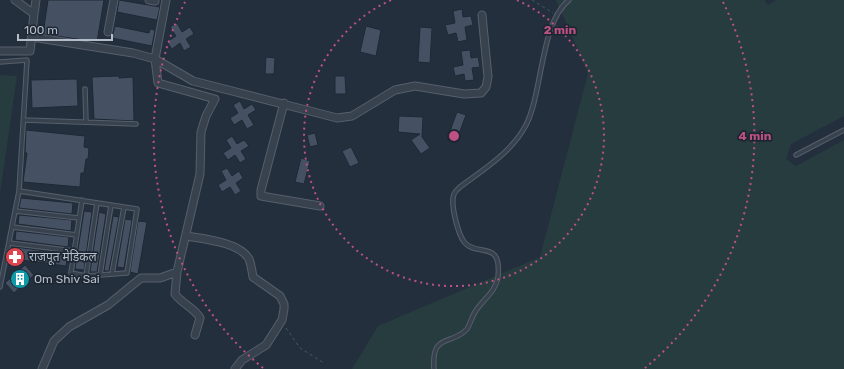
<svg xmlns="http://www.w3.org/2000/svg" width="844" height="369" viewBox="0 0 844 369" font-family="Rubik,'Noto Sans Devanagari',sans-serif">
<rect width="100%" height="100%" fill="#242f3e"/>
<path fill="#263c3f" d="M 556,0 L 764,0 L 768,5 L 776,0 L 844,0 L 844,116 L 791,144 L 786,159 L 796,166 L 844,140 L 844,369 L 352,369 L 378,326 L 540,257 L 588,73 Z
M 0,75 L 17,76 L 0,194 Z"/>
<path fill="#455162" stroke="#1f2835" d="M 48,0 L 104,0 L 97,42 L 43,34 Z
M 119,0 L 160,7 L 157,20 L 117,12 Z
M 462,9 L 463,17 L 471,16 L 473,25 L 465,27 L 467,40 L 458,42 L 456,33 L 448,35 L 445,25 L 455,23 L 453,11 Z
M 177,23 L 182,32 L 190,27 L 194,34 L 186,39 L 191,47 L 184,51 L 180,43 L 172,49 L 167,42 L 176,36 L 170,27 Z
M 115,26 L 149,33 L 150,29 L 155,30 L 152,46 L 112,38 Z
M 366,26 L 381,30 L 376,56 L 360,52 Z
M 420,27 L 432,28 L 430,63 L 418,62 Z
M 470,50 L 471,58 L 478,57 L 480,67 L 472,68 L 474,80 L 465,81 L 464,74 L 455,76 L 453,67 L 463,65 L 461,51 Z
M 266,57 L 275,58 L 274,74 L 265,74 Z
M 119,76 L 119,78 L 133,77 L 134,121 L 94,119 L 92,77 Z
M 335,76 L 345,76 L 346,94 L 335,94 Z
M 77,79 L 78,106 L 32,108 L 31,80 Z
M 240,101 L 244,109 L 252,104 L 256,110 L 248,115 L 254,125 L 247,129 L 242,120 L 234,125 L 230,118 L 238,113 L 233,105 Z
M 457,112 L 466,115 L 459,134 L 450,131 Z
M 399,116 L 423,117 L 422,137 L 430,148 L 421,154 L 411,140 L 420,134 L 398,132 Z
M 26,130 L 85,136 L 84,147 L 89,148 L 88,159 L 86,159 L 84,173 L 81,173 L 80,187 L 23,182 L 27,153 L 25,153 Z
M 315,133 L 318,145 L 310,147 L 307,135 Z
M 232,136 L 237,144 L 244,140 L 249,146 L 241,151 L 246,159 L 240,163 L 235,155 L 228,160 L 223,153 L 231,148 L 226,140 Z
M 351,147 L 359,163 L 350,167 L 342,151 Z
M 301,158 L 310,161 L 304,184 L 295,182 Z
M 227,168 L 232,176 L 239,171 L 243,178 L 236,183 L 241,191 L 235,195 L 230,187 L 222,192 L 218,185 L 226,180 L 221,171 Z
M 21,198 L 73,203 L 72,214 L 19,208 Z
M 84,211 L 92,212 L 84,270 L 75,269 Z
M 99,212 L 106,214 L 97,272 L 90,272 Z
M 19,215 L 72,220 L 71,231 L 18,224 Z
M 113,216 L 119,217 L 109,271 L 104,271 Z
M 125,219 L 132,220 L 124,268 L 117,267 Z
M 138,221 L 147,222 L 138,274 L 130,272 Z
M 16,231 L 69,237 L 68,247 L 15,240 Z
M 16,247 L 68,254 L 66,266 L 14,259 Z
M 25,265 L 34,275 L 14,293 L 5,283 Z"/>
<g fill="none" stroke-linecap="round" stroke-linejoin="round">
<defs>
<path id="service" d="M 0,62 L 27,60 L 19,191 L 0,287
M 85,89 L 86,122
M 24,120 L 136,124
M 796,155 L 844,130
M 19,191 L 137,209 L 127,273 L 86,276 L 71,273 L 82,200
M 15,211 L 79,218
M 12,227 L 77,235
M 9,243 L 74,251
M 112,274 L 124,207
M 100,275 L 111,205
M 86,276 L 97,203
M 434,369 C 431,332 452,346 467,329 C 470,324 472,317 475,312 C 482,300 496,292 498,277 C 502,239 477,257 465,243 C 458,235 450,204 454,194 C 455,191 458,189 460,187 C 484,169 512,152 526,125 C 543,92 540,23 569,0"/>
<path id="minor" d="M 149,0 L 155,1
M 34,14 L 36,0
M 108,32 L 114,0
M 32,37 L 133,53 L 155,59 L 193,81 L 337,118 L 352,116 L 395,90 L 415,86 L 464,94 L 481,93 L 486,87 L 488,77 L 482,15
M 0,51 L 30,51 L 34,14 L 15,0
M 284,103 L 261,190 L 261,196 L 320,206
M 186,236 C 203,239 240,242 249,259 C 251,264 252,271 253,277 L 280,296 L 284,304 L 284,309 L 282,320 L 266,345 L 242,360 L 235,369
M 177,272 L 175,294 C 182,304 195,308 200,318 L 195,335
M 42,369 L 54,341 L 69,327 L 108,305 L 141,278 L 160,278 L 177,272 L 200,174 L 201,132 L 206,116 L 215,99 L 158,83 L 155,59 L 166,0"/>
</defs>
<use href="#service" stroke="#565f6c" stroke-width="5.5"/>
<use href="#minor" stroke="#565f6c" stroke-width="9"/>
<path stroke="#44595c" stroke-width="1" stroke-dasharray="3 3" stroke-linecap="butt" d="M 532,0 L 553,13
M 286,328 L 300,348 L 324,363"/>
<use href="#service" stroke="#38414e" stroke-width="3.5"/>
<use href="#minor" stroke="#38414e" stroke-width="7"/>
</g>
<g fill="none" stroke="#bd5182" stroke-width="2" stroke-dasharray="2 4">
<path d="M517 0A150 150 0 1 1 391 0"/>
<path d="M263 368A301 301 0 0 1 185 2M723 2A301 301 0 0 1 645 368"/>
</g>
<defs>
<symbol id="pharmacy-disc" viewBox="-11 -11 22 22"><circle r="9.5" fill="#e0444e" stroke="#1d2633"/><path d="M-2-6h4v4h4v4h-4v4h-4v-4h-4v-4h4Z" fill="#fff"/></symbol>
<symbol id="building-disc" viewBox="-11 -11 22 22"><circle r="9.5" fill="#0f9aa8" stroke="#1d2633"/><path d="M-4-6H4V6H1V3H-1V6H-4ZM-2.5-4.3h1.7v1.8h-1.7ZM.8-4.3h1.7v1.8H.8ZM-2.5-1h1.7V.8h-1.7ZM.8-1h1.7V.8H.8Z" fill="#fff"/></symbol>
</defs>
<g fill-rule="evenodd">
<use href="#pharmacy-disc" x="4" y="246" width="22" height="22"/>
<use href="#building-disc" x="9" y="268" width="22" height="22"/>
</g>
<g text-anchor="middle" stroke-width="3.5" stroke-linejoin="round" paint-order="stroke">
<g font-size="12" fill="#b4bcc9" stroke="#1d2633" text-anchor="start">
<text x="29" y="261">राजपूत मेडिकल</text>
<text x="34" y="283">Om Shiv Sai</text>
</g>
</g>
<circle cx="454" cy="136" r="6" fill="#bd5182" stroke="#1d2633" stroke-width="2"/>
<g font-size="12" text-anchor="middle" font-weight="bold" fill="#bd5182" stroke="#1d2633" stroke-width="3.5" stroke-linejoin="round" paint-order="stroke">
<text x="560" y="34">2 min</text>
<text x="755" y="140">4 min</text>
</g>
<path d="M18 34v6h94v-6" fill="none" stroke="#b4bcc9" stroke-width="2"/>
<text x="24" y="34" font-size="12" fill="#b4bcc9" stroke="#1d2633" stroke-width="3" paint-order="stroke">100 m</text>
</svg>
